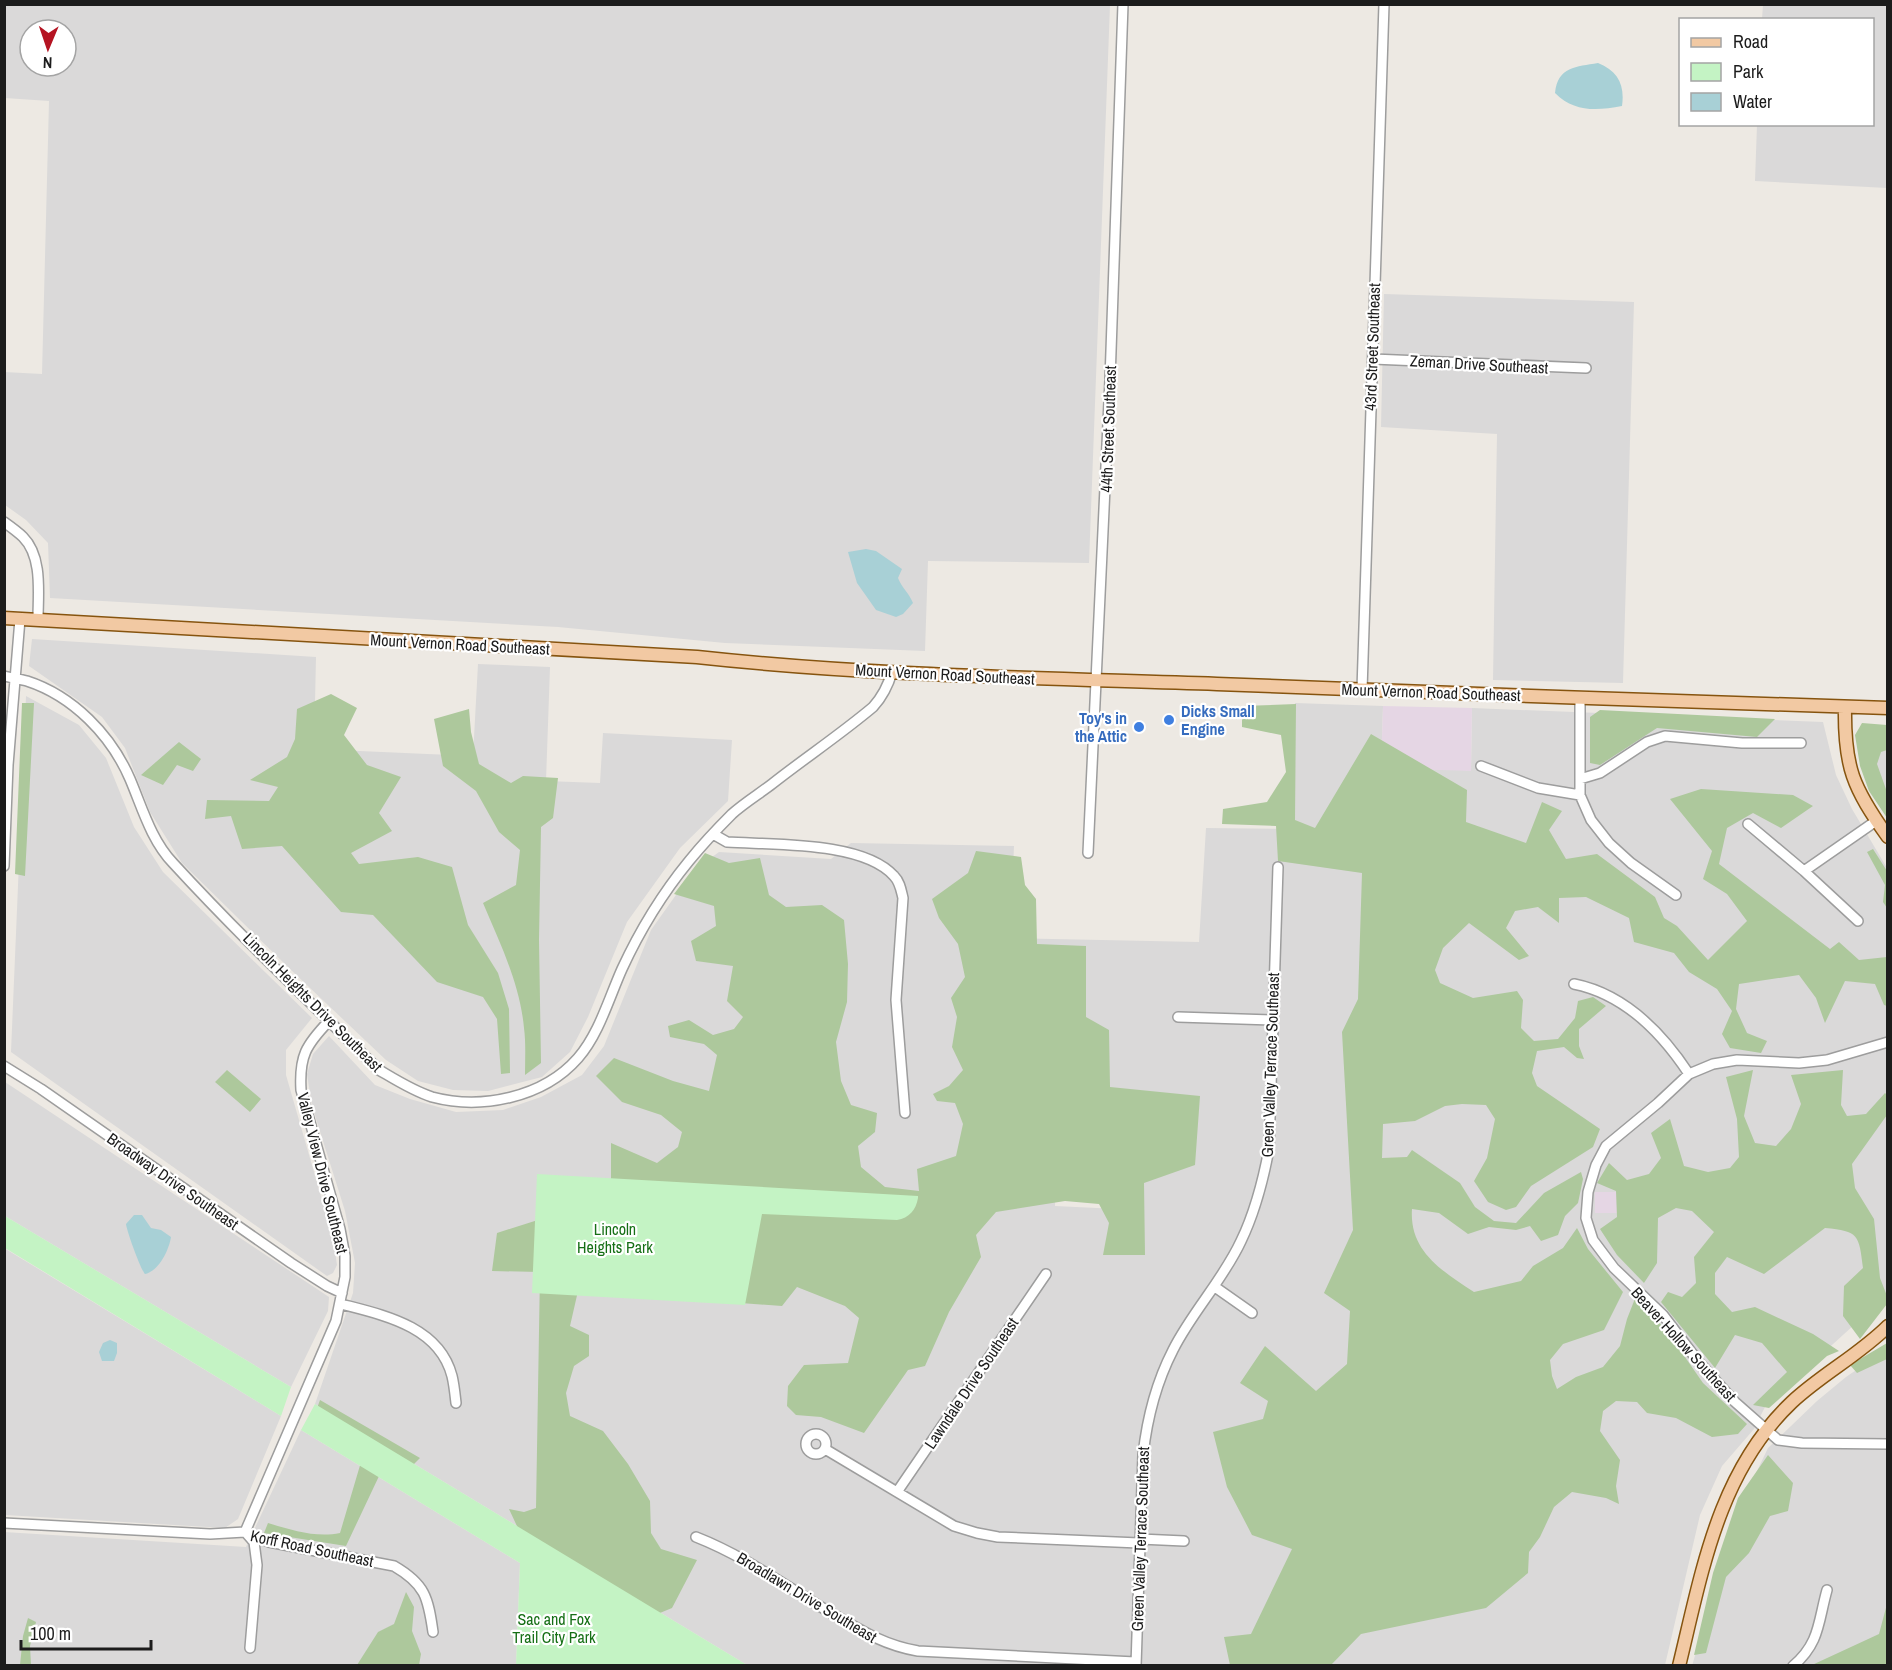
<svg xmlns="http://www.w3.org/2000/svg" width="1892" height="1670" viewBox="0 0 1892 1670" font-family="'Archivo Narrow',sans-serif">
<rect width="100%" height="100%" fill="#ede9e3"/>
<path fill="#dad9d9" fill-rule="evenodd" d="M 5,5 L 1110,5 L 1089,563 L 928,561 L 925,651 L 725,643 L 558,627 L 50,598 L 48,543 L 26,520 L 5,505 L 4,372 L 42,374 L 49,101 L 5,98 ZM 30,30 L 66,30 L 66,66 L 30,66 Z
M 1763,5 L 1887,5 L 1887,188 L 1755,181 L 1757,125 L 1872,124 L 1872,20 L 1762,19 Z
M 1384,294 L 1634,302 L 1623,683 L 1493,680 L 1497,434 L 1381,427 Z
M 32,639 L 316,657 L 314,749 L 473,756 L 478,664 L 550,667 L 546,781 L 600,783 L 603,733 L 732,740 L 728,801 L 680,848 L 627,922 L 588,1017 L 570,1052 L 542,1077 L 488,1091 L 453,1090 L 418,1081 L 386,1060 L 290,969 L 182,863 L 150,812 L 125,748 L 102,717 L 29,666 Z
M 26,696 L 79,725 L 106,758 L 134,827 L 163,872 L 312,1018 L 286,1050 L 286,1075 L 333,1238 L 337,1265 L 333,1273 L 327,1276 L 11,1052 Z
M 1295,703 L 1383,706 L 1381,768 L 1471,770 L 1472,708 L 1823,722 L 1836,775 L 1852,809 L 1887,868 L 1887,1295 L 1766,1405 L 1754,1429 L 1722,1466 L 1700,1515 L 1665,1665 L 747,1665 L 315,1404 L 353,1293 L 355,1263 L 345,1211 L 312,1106 L 307,1074 L 313,1054 L 329,1036 L 375,1085 L 410,1099 L 456,1112 L 503,1110 L 541,1097 L 582,1075 L 604,1046 L 651,930 L 693,871 L 719,852 L 831,859 L 851,843 L 1014,846 L 1010,938 L 1199,942 L 1206,828 L 1289,829 ZM 1058,1098 L 1139,1210 L 1055,1206 Z
M 1887,727 L 1887,814 L 1862,763 Z
M 5,1082 L 329,1297 L 328,1311 L 291,1387 L 5,1216 Z
M 4,1248 L 281,1416 L 238,1519 L 225,1528 L 5,1515 Z
M 1887,1349 L 1887,1665 L 1692,1666 L 1735,1517 L 1768,1448 L 1817,1401 L 1846,1377 Z
M 301,1430 L 520,1563 L 516,1665 L 5,1665 L 4,1532 L 246,1547 Z"/>
<path fill="#e5d6e4" d="M 1383,706 L 1472,708 L 1471,771 L 1381,768 Z
M 1595,1192 L 1619,1192 L 1619,1213 L 1595,1213 Z"/>
<path fill="#adc89c" d="M 331,694 L 357,708 L 344,735 L 367,765 L 401,777 L 379,813 L 392,831 L 351,853 L 359,864 L 418,857 L 452,867 L 468,925 L 498,973 L 509,1009 L 510,1073 L 501,1074 L 497,1019 L 483,997 L 437,982 L 373,915 L 341,912 L 282,846 L 242,849 L 231,816 L 205,819 L 207,800 L 269,801 L 278,787 L 250,780 L 287,757 L 295,739 L 297,709 Z
M 22,703 L 34,703 L 25,876 L 15,874 Z
M 1296,704 L 1295,820 L 1315,828 L 1371,734 L 1467,790 L 1466,822 L 1526,843 L 1542,802 L 1562,811 L 1549,830 L 1566,859 L 1597,854 L 1655,897 L 1664,918 L 1677,926 L 1708,960 L 1747,921 L 1727,894 L 1703,879 L 1712,851 L 1670,799 L 1701,789 L 1793,795 L 1813,806 L 1781,828 L 1753,813 L 1727,828 L 1719,864 L 1830,949 L 1839,942 L 1859,960 L 1887,957 L 1887,1006 L 1884,1005 L 1875,984 L 1845,981 L 1825,1023 L 1816,998 L 1799,975 L 1739,984 L 1736,1009 L 1747,1033 L 1767,1041 L 1761,1053 L 1730,1048 L 1722,1034 L 1732,1011 L 1717,989 L 1689,972 L 1674,953 L 1634,942 L 1629,918 L 1586,897 L 1559,898 L 1559,923 L 1538,907 L 1515,911 L 1506,928 L 1529,956 L 1519,960 L 1469,923 L 1443,948 L 1435,970 L 1440,983 L 1473,998 L 1517,991 L 1523,1000 L 1521,1028 L 1534,1041 L 1558,1039 L 1575,1018 L 1578,1001 L 1593,997 L 1606,1006 L 1579,1029 L 1579,1046 L 1584,1059 L 1577,1058 L 1564,1047 L 1537,1051 L 1532,1073 L 1537,1086 L 1600,1129 L 1593,1147 L 1531,1186 L 1516,1207 L 1506,1210 L 1488,1202 L 1474,1181 L 1487,1158 L 1495,1119 L 1486,1105 L 1462,1104 L 1445,1106 L 1415,1121 L 1383,1124 L 1382,1158 L 1407,1157 L 1412,1150 L 1460,1183 L 1475,1207 L 1494,1221 L 1516,1223 L 1544,1193 L 1581,1172 L 1583,1179 L 1578,1203 L 1565,1216 L 1558,1235 L 1541,1241 L 1530,1226 L 1516,1230 L 1489,1227 L 1468,1234 L 1439,1213 L 1412,1209 C 1409,1251 1442,1271 1474,1292 L 1521,1281 L 1533,1266 L 1563,1248 L 1577,1228 L 1588,1249 L 1623,1292 L 1604,1330 L 1563,1344 L 1550,1360 L 1552,1376 L 1557,1389 L 1576,1377 L 1603,1367 L 1620,1346 L 1627,1319 L 1636,1296 L 1669,1334 L 1703,1383 L 1747,1424 L 1738,1434 L 1712,1437 L 1676,1418 L 1647,1413 L 1637,1402 L 1616,1401 L 1603,1411 L 1600,1431 L 1620,1460 L 1616,1486 L 1619,1504 L 1606,1498 L 1572,1492 L 1554,1507 L 1540,1537 L 1529,1552 L 1528,1573 L 1486,1608 L 1361,1634 L 1331,1665 L 1230,1665 L 1224,1637 L 1251,1634 L 1292,1549 L 1252,1535 L 1227,1487 L 1213,1432 L 1263,1419 L 1268,1401 L 1240,1383 L 1265,1346 L 1316,1391 L 1347,1364 L 1350,1311 L 1324,1293 L 1353,1230 L 1342,1032 L 1358,999 L 1362,873 L 1278,861 L 1276,826 L 1222,824 L 1223,809 L 1267,802 L 1286,772 L 1281,735 L 1242,727 L 1242,706 Z
M 469,709 L 471,732 L 479,764 L 511,783 L 523,776 L 558,778 L 553,818 L 541,827 L 539,940 L 541,1063 L 525,1075 C 525,1059 526,1043 524,1028 C 520,984 500,943 483,903 L 516,885 L 520,850 L 499,832 L 476,791 L 443,766 L 434,719 Z
M 1600,710 L 1775,719 L 1757,737 L 1657,728 L 1600,765 L 1590,763 L 1590,717 Z
M 1862,723 L 1887,725 L 1887,750 L 1881,752 L 1877,764 L 1887,792 L 1887,818 L 1869,791 L 1860,766 L 1855,735 Z
M 179,742 L 201,759 L 193,771 L 177,765 L 163,785 L 141,775 Z
M 1873,849 L 1887,871 L 1887,908 L 1883,902 L 1885,885 L 1867,852 Z
M 976,851 L 1021,857 L 1025,885 L 1036,899 L 1037,944 L 1086,946 L 1086,1017 L 1109,1030 L 1110,1087 L 1200,1096 L 1195,1165 L 1144,1183 L 1145,1255 L 1103,1255 L 1109,1223 L 1099,1204 L 1065,1201 L 996,1212 L 976,1235 L 981,1257 L 949,1312 L 925,1366 L 908,1370 L 864,1433 L 821,1417 L 796,1415 L 787,1406 L 788,1386 L 804,1365 L 848,1363 L 859,1318 L 845,1306 L 797,1287 L 782,1306 L 578,1291 L 570,1326 L 589,1335 L 589,1356 L 574,1366 L 566,1393 L 570,1416 L 603,1431 L 628,1464 L 650,1501 L 651,1533 L 661,1549 L 697,1560 L 672,1608 L 655,1615 L 523,1539 L 509,1509 L 524,1512 L 536,1508 L 540,1272 L 492,1271 L 497,1233 L 541,1219 L 611,1183 L 611,1143 L 657,1163 L 678,1147 L 682,1132 L 661,1115 L 622,1102 L 596,1076 L 614,1058 L 673,1081 L 709,1091 L 717,1055 L 704,1044 L 670,1037 L 668,1026 L 689,1020 L 713,1035 L 734,1029 L 743,1017 L 727,1001 L 733,966 L 696,961 L 691,941 L 716,926 L 714,906 L 674,894 L 705,853 L 729,863 L 760,858 L 769,895 L 786,907 L 822,905 L 844,920 L 848,964 L 847,1002 L 836,1042 L 841,1081 L 851,1105 L 877,1113 L 875,1132 L 858,1146 L 861,1167 L 885,1187 L 919,1191 L 917,1169 L 956,1156 L 963,1124 L 955,1103 L 937,1101 L 933,1094 L 949,1086 L 963,1070 L 952,1047 L 957,1017 L 951,998 L 965,977 L 958,944 L 939,918 L 932,899 L 968,873 Z
M 227,1070 L 261,1099 L 250,1112 L 215,1082 Z
M 1753,1070 L 1744,1116 L 1755,1143 L 1776,1146 L 1791,1129 L 1801,1104 L 1791,1075 L 1843,1070 L 1841,1105 L 1847,1116 L 1866,1114 L 1885,1093 L 1887,1095 L 1887,1115 L 1852,1164 L 1855,1188 L 1874,1219 L 1880,1278 L 1887,1296 L 1887,1304 L 1860,1339 L 1843,1316 L 1844,1286 L 1863,1268 C 1859,1235 1859,1231 1825,1228 L 1764,1274 L 1727,1257 L 1715,1273 L 1715,1294 L 1732,1312 L 1755,1307 L 1813,1334 L 1839,1351 L 1827,1356 L 1769,1408 L 1753,1405 L 1787,1372 L 1762,1343 L 1735,1335 L 1715,1368 L 1661,1302 L 1668,1292 L 1682,1297 L 1696,1283 L 1694,1257 L 1714,1232 L 1692,1211 L 1676,1208 L 1658,1218 L 1657,1263 L 1644,1283 L 1617,1255 L 1600,1229 L 1617,1217 L 1616,1191 L 1597,1183 L 1609,1163 L 1627,1180 L 1649,1174 L 1661,1158 L 1651,1133 L 1670,1119 L 1684,1166 L 1708,1172 L 1730,1168 L 1739,1157 L 1737,1119 L 1726,1077 Z
M 1887,1343 L 1887,1359 L 1857,1373 L 1850,1365 Z
M 320,1400 L 420,1458 L 412,1466 L 316,1411 Z
M 1768,1455 L 1793,1483 L 1788,1511 L 1770,1516 L 1749,1553 L 1726,1577 L 1706,1653 L 1694,1655 L 1713,1573 L 1738,1498 Z
M 361,1462 L 380,1474 L 346,1546 L 264,1533 L 268,1523 C 291,1530 316,1538 340,1533 Z
M 406,1592 L 414,1607 L 412,1631 L 421,1654 L 419,1665 L 357,1665 L 378,1632 L 394,1624 Z
M 1887,1604 L 1887,1665 L 1812,1665 L 1879,1634 Z
M 28,1618 L 36,1622 L 30,1646 L 31,1665 L 20,1665 L 23,1636 Z"/>
<path fill="#c4f3c4" d="M 537,1174 L 918,1196 L 918,1198 C 916,1210 909,1218 897,1220 L 762,1214 L 745,1305 L 532,1293 Z
M 5,1216 L 291,1387 L 281,1416 L 5,1248 Z
M 315,1404 L 747,1665 L 516,1665 L 520,1563 L 301,1430 Z"/>
<path fill="#a8d0d6" d="M 1598,63 C 1618,71 1625,85 1622,106 C 1596,111 1574,112 1555,93 C 1558,66 1576,67 1598,63 Z
M 866,549 L 876,551 L 902,569 L 898,578 C 902,588 909,593 913,603 L 903,614 L 896,617 L 876,610 L 869,600 L 857,583 L 848,552 Z
M 134,1215 L 142,1215 L 151,1228 L 161,1230 L 171,1237 C 169,1250 159,1271 145,1274 C 141,1270 127,1232 126,1224 Z
M 110,1340 L 117,1343 L 117,1353 L 114,1361 L 102,1361 L 99,1352 L 103,1343 Z"/>
<g fill="none" stroke-linecap="round" stroke-linejoin="round">
<defs>
<path id="minor" d="M 1373,359 L 1586,368
M 4,522 C 11,527 18,532 23,537 C 43,557 38,594 38,619
M 4,676 C 12,678 20,679 27,681 C 73,696 111,735 130,779 C 142,807 151,840 173,863 C 239,935 310,1002 379,1070 C 396,1080 413,1091 432,1097 C 481,1110 543,1098 578,1058 C 599,1034 609,998 622,969 C 640,930 662,894 689,861 C 702,845 717,829 732,814 C 744,803 759,794 772,784 C 805,758 841,734 873,707 C 883,696 888,686 892,672
M 1362,690 L 1384,4
M 1580,697 L 1580,795 L 1591,820 L 1609,843 L 1631,863 L 1676,895
M 1481,766 L 1538,788 L 1580,795
M 1580,779 L 1600,773 L 1647,742 L 1665,736 L 1742,743 L 1801,743
M 1748,824 L 1804,871 L 1858,921
M 713,834 L 727,842 C 772,845 863,841 894,876 C 900,882 901,890 903,898 L 896,1000 L 905,1113
M 1088,853 L 1110,380 L 1123,4
M 4,866 L 8,765 L 20,619
M 1804,871 L 1876,821
M 1574,984 C 1624,994 1662,1033 1689,1074
M 1178,1017 L 1273,1020
M 1888,1042 L 1827,1060 L 1799,1063 L 1737,1060 L 1713,1064 L 1689,1074 L 1658,1103 L 1606,1146 L 1596,1165 L 1588,1192 L 1586,1218 L 1593,1240 L 1614,1268 L 1663,1315 L 1698,1361 L 1735,1402 L 1778,1440 L 1802,1443 L 1888,1444
M 4,1066 L 41,1089 L 291,1263 L 327,1286 L 342,1293
M 1215,1287 L 1252,1313
M 341,1304 C 383,1315 439,1326 452,1376 C 454,1384 455,1394 456,1403
M806 1444a10 10 0 1 1 20 0a10 10 0 1 1-20 0Z
M 825,1449 L 954,1526 L 977,1533 L 998,1537 L 1139,1543
M 897,1492 L 1046,1274
M 4,1523 L 210,1534 L 245,1532 L 269,1542 L 394,1566 C 425,1584 428,1597 433,1632
M 245,1532 L 336,1321 L 345,1277 L 345,1256 L 340,1229 L 301,1090 C 299,1056 306,1045 329,1021
M 247,1534 L 254,1542 L 257,1565 L 250,1648
M 696,1537 C 742,1555 783,1584 826,1610 C 857,1628 882,1645 918,1651 L 1135,1662
M 1140,1539 L 1184,1541
M 1136,1666 L 1143,1455 C 1147,1419 1156,1383 1173,1350 C 1192,1312 1223,1280 1241,1241 C 1255,1212 1263,1181 1269,1149 L 1278,867
M 1793,1666 C 1820,1643 1818,1622 1827,1590"/>
<path id="major" d="M 4,618 L 697,657 C 870,676 1044,678 1217,684 C 1441,692 1664,702 1888,708
M 1845,707 C 1844,767 1853,788 1888,837
M 1679,1666 C 1702,1572 1718,1472 1792,1402 C 1822,1374 1859,1355 1888,1326"/>
</defs>
<use href="#minor" stroke="#9d9d9d" stroke-width="12"/>
<use href="#major" stroke="#86540f" stroke-width="15"/>
<use href="#minor" stroke="#fff" stroke-width="9"/>
<use href="#major" stroke="#f2c9a3" stroke-width="12"/>
</g>
<g fill="#3f7fe0" stroke="#fff" stroke-width="2">
<circle cx="1169" cy="720" r="6"/>
<circle cx="1139" cy="727" r="6"/>
</g>
<g text-anchor="middle" stroke-width="4.5" stroke-linejoin="round" paint-order="stroke">
<g font-size="16" fill="#1c1c1c" stroke="#fff">
<text transform="translate(1372 347) rotate(-88)" y="6">43rd Street Southeast</text>
<text transform="translate(1479 364) rotate(3)" y="6">Zeman Drive Southeast</text>
<text transform="translate(1108 429) rotate(-88)" y="6">44th Street Southeast</text>
<text transform="translate(460 644) rotate(3)" y="6">Mount Vernon Road Southeast</text>
<text transform="translate(945 674) rotate(3)" y="6">Mount Vernon Road Southeast</text>
<text transform="translate(1431 692) rotate(2)" y="6">Mount Vernon Road Southeast</text>
<text transform="translate(313 1002) rotate(45)" y="6">Lincoln Heights Drive Southeast</text>
<text transform="translate(1270 1065) rotate(-88)" y="6">Green Valley Terrace Southeast</text>
<text transform="translate(323 1173) rotate(76)" y="6">Valley View Drive Southeast</text>
<text transform="translate(173 1181) rotate(35)" y="6">Broadway Drive Southeast</text>
<text transform="translate(1684 1344) rotate(48)" y="6">Beaver Hollow Southeast</text>
<text transform="translate(971 1383) rotate(-56)" y="6">Lawndale Drive Southeast</text>
<text transform="translate(1140 1539) rotate(-88)" y="6">Green Valley Terrace Southeast</text>
<text transform="translate(312 1548) rotate(12)" y="6">Korff Road Southeast</text>
<text transform="translate(807 1597) rotate(31)" y="6">Broadlawn Drive Southeast</text>
</g>
<g font-size="16" font-weight="bold" fill="#366cbe" stroke="#fff" text-anchor="start">
<text x="1181" y="717">Dicks Small<tspan x="1181" dy="18">Engine</tspan></text>
<text x="1127" y="724" text-anchor="end">Toy's in<tspan x="1127" dy="18">the Attic</tspan></text>
</g>
<g font-size="16" fill="#166f16" stroke="#fff">
<text x="615" y="1235">Lincoln<tspan x="615" dy="18">Heights Park</tspan></text>
<text x="554" y="1625">Sac and Fox<tspan x="554" dy="18">Trail City Park</tspan></text>
</g>
</g>
<rect width="1892" height="1670" fill="none" stroke="#1c1c1c" stroke-width="12"/>
<rect x="1679" y="18" width="195" height="108" fill="#ffffff" stroke="#a4a4a4" stroke-width="1.5"/>
<rect x="1691" y="38" width="30" height="9" fill="#f2c9a3" stroke="#a4a4a4" stroke-width="1.5"/>
<text x="1733" y="48" font-size="18" fill="#1c1c1c">Road</text>
<rect x="1691" y="63" width="30" height="18" fill="#c4f3c4" stroke="#a4a4a4" stroke-width="1.5"/>
<text x="1733" y="78" font-size="18" fill="#1c1c1c">Park</text>
<rect x="1691" y="93" width="30" height="18" fill="#a8d0d6" stroke="#a4a4a4" stroke-width="1.5"/>
<text x="1733" y="108" font-size="18" fill="#1c1c1c">Water</text>
<g transform="translate(48 48) rotate(182)"><circle r="28" fill="#ffffff" stroke="#a4a4a4" stroke-width="1.5"/>
<path d="M0-4.5L10 22L0 15L-10 22Z" fill="#b51422"/>
<text y="-9" font-size="16" font-weight="bold" text-anchor="middle" fill="#1c1c1c">N</text>
</g>
<path d="M21 1640v9h130v-9" fill="none" stroke="#1c1c1c" stroke-width="3"/>
<text x="30" y="1640" font-size="18" fill="#1c1c1c" stroke="#ffffff" stroke-width="4.5" paint-order="stroke">100 m</text>
</svg>
